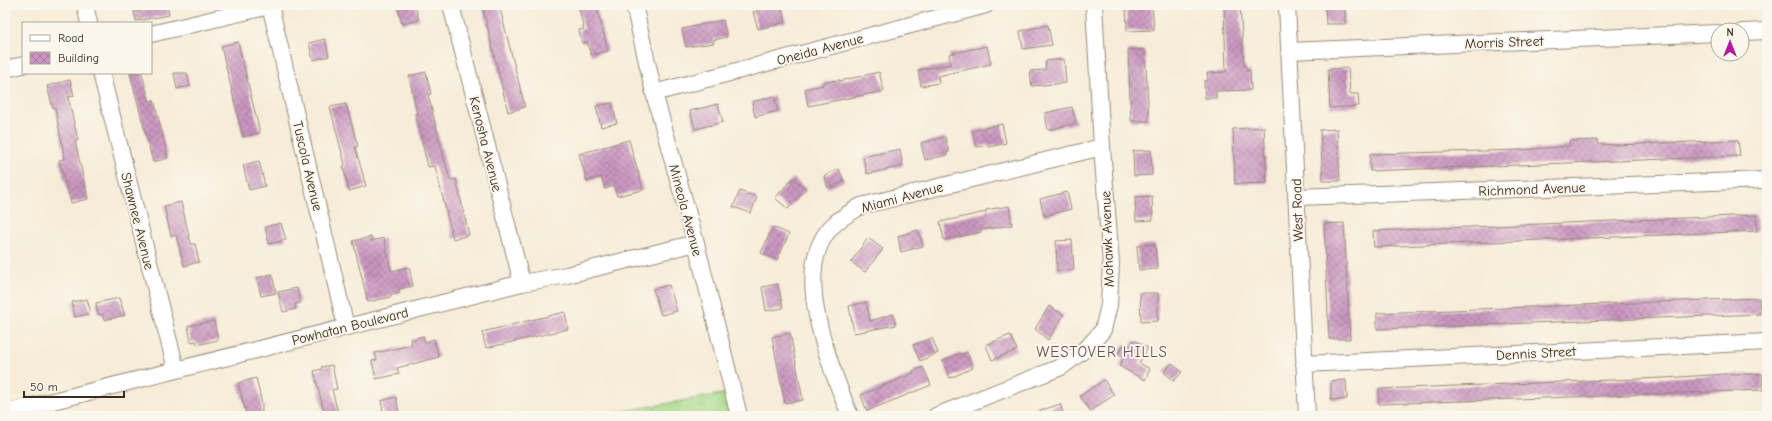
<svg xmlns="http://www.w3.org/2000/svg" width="1772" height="421" viewBox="0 0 1772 421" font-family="'Comic Neue',sans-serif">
<defs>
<pattern id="park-tufts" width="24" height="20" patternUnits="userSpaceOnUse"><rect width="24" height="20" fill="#a5d989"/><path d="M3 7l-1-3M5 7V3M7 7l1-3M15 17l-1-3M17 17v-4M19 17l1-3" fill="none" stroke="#8fba76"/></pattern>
<pattern id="building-cross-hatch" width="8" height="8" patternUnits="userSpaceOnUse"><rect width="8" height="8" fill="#ca96c1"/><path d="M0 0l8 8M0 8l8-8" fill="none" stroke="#a57b9c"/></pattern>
</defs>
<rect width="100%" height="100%" fill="#fbf7ec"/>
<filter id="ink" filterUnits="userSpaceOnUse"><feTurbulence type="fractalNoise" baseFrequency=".025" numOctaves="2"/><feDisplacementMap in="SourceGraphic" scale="8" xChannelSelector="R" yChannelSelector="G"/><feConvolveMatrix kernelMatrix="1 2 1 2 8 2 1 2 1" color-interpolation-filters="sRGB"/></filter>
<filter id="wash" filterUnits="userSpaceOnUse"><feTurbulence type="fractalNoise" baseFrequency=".012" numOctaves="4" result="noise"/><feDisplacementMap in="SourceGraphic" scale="16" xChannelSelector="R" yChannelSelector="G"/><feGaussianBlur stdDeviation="0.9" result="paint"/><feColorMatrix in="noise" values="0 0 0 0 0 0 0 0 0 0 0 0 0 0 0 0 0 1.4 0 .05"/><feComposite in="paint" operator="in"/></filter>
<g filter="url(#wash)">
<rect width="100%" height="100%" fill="#f6ecd8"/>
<path fill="url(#park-tufts)" stroke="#708254" d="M 733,392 L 738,416 L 594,416 Z"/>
<g id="blocks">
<path fill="url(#building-cross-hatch)" d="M 148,5 L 167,5 L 169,15 L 136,21 L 134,12 L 149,9 Z
M 397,5 L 415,5 L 419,20 L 402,24 Z
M 482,5 L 499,5 L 525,107 L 508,112 Z
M 578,5 L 596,5 L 608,51 L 591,55 L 587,42 L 582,43 L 579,30 L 584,29 Z
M 781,5 L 786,22 L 758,29 L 753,12 Z
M 1127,5 L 1152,5 L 1154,30 L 1127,31 L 1126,7 Z
M 1224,5 L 1240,5 L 1244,66 L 1246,66 L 1246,71 L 1250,70 L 1251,90 L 1216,91 L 1216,98 L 1205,98 L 1204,81 L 1208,81 L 1207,73 L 1226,72 Z
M 1325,5 L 1345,5 L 1345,24 L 1326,24 Z
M 723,20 L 727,37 L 713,40 L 714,43 L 686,47 L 682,29 Z
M 1048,25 L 1052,45 L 1023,49 L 1020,31 Z
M 325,39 L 329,56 L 313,60 L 309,43 Z
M 238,42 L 260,133 L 243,137 L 221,46 Z
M 987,46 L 991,64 L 938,76 L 939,83 L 921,86 L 918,70 L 951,64 L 949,54 Z
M 1128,50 L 1145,50 L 1149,121 L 1131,121 Z
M 1064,59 L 1066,83 L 1032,86 L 1030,71 L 1045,70 L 1046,61 Z
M 1348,68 L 1350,94 L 1358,94 L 1359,106 L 1330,108 L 1328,69 Z
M 426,72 L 431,94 L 428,95 L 441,146 L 450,180 L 456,179 L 469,235 L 453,239 L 435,166 L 428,167 L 415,114 L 417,114 L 409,76 Z
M 879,72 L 884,91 L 808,106 L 805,89 L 823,85 L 823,82 L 840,80 L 840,81 Z
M 130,73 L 142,73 L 149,101 L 154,100 L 168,158 L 153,162 Z
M 174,73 L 187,73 L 190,86 L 177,89 Z
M 70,80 L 74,96 L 68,97 L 78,140 L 75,141 L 88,199 L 71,203 L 59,160 L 65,159 L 55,108 L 53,108 L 47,86 Z
M 774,96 L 778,111 L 755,117 L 752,102 Z
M 612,103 L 617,123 L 601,127 L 596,106 Z
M 346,104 L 358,146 L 355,147 L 366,186 L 349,191 L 343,166 L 345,165 L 330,107 Z
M 718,104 L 723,122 L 695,129 L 690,111 Z
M 1072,107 L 1076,123 L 1048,130 L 1045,113 Z
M 1002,124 L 1006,143 L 989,147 L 988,145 L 977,147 L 972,131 Z
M 1264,127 L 1267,183 L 1235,184 L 1233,129 Z
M 1337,129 L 1340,181 L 1323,181 L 1320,130 Z
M 945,137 L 949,152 L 947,152 L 947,155 L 925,160 L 921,143 Z
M 629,140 L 643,190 L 617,196 L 614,186 L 605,189 L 601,177 L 587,181 L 579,154 Z
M 1598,140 L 1598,144 L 1617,145 L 1738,140 L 1740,156 L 1370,171 L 1370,154 L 1522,150 L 1569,146 L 1569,141 Z
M 900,149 L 903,166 L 867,174 L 863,157 Z
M 1151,150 L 1152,175 L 1134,176 L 1133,151 Z
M 259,161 L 265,186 L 249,190 L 243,165 Z
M 839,169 L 844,181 L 828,188 L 824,176 Z
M 793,178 L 806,189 L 788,209 L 775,198 Z
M 740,191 L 757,197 L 751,213 L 733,207 Z
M 1067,192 L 1071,209 L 1044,216 L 1040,199 Z
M 1152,196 L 1153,220 L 1136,221 L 1135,197 Z
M 181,202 L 191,244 L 195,244 L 199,262 L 184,266 L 176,235 L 171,236 L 164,206 Z
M 1009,206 L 1012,225 L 980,230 L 981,232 L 944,240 L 940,222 L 986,212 L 986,210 Z
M 1756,215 L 1757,231 L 1374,247 L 1373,231 Z
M 281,223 L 286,240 L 269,244 L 265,227 Z
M 1344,223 L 1350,339 L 1329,339 L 1324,224 Z
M 773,227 L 789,234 L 777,260 L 761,253 Z
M 918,230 L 923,246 L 901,252 L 898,236 Z
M 371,237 L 371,241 L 384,238 L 391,271 L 409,267 L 413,286 L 399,289 L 400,293 L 390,295 L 391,297 L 368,302 L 353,241 Z
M 868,238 L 883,249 L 865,272 L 851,262 Z
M 1072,240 L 1074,270 L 1057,271 L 1056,241 Z
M 1155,244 L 1157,269 L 1139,270 L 1137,246 Z
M 272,274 L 276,293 L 261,296 L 257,278 Z
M 778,284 L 783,308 L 766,311 L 762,287 Z
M 669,285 L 677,311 L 661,315 L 653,289 Z
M 297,288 L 300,303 L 295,304 L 296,309 L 283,312 L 278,292 Z
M 1140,293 L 1158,293 L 1158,321 L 1141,322 Z
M 119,298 L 125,315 L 104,320 L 103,315 L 98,314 L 96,303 Z
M 1759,298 L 1760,314 L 1377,329 L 1377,313 Z
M 87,299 L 91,313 L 75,317 L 72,302 Z
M 866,302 L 870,321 L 893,314 L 896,325 L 854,333 L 849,306 Z
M 1049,306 L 1064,315 L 1048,340 L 1035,329 Z
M 565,312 L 568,329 L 486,348 L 482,332 Z
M 214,321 L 218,340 L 197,345 L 196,341 L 191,342 L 188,326 Z
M 790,333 L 803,400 L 785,403 L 772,337 Z
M 1010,335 L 1017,350 L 992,360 L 986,345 Z
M 423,336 L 425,342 L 434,339 L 439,357 L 397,368 L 399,374 L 376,379 L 372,361 L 377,360 L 375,353 L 412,345 L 411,340 Z
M 932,338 L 938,353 L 920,361 L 913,345 Z
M 1134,340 L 1148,348 L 1139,363 L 1150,369 L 1145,380 L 1119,366 L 1124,357 L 1118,354 L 1124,344 L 1130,347 Z
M 967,352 L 973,368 L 950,378 L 943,361 L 961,353 L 961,355 Z
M 1172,363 L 1182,372 L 1174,381 L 1164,372 Z
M 332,365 L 337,389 L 332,390 L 339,416 L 325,416 L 314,371 L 322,369 L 321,367 Z
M 923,367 L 931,385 L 867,411 L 861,395 L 914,373 L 913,371 Z
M 1725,374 L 1762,374 L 1763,390 L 1379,404 L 1379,389 L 1664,378 Z
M 256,378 L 262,404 L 262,416 L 247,416 L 238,383 Z
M 1104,380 L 1114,395 L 1090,411 L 1080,396 Z
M 1346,380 L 1347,399 L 1331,400 L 1331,381 Z
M 396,397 L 399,413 L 384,416 L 381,401 Z
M 1060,404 L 1064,416 L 1031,416 L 1031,414 Z"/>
</g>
</g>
<g filter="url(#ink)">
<use href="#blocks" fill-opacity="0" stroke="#988b7b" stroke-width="1"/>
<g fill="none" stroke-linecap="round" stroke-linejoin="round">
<defs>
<path id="minor" d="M 85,5 L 89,23
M 270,5 L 346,327
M 451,5 L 522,283
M 634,5 L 654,93 L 696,243 L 739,416
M 1287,5 L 1307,416
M 1742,32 L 1767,31
M 151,34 L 274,5
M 1290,51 L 1718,33
M 5,69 L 23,65
M 101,73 L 176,369
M 654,93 L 986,5
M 1296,197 L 1767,180
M 1304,364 L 1767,342
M 5,413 L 522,283 L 567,275 L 696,243
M 850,416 C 832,369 794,282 825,235 C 834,221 848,214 861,206 L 1102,147
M 936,416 L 1061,367 L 1089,346 L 1103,330 L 1109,305 L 1111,263 L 1102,147 L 1094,5"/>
</defs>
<use href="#minor" stroke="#988b7b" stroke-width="18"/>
<use href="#minor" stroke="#fff" stroke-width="16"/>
</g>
</g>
<g text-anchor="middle" stroke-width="4" stroke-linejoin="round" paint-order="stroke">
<g font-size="14" fill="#3b2a1e" stroke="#fbf7ec">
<text transform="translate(1504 42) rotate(-2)" y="5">Morris Street</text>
<text transform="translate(820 49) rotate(-15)" y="5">Oneida Avenue</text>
<text transform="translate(486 144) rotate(76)" y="5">Kenosha Avenue</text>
<text transform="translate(308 166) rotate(77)" y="5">Tuscola Avenue</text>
<text transform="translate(1532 189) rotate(-2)" y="5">Richmond Avenue</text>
<text transform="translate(902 197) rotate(-15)" y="5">Miami Avenue</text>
<text transform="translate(686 210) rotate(75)" y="5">Mineola Avenue</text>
<text transform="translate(1297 210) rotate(-92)" y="5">West Road</text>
<text transform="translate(138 221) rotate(76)" y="5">Shawnee Avenue</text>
<text transform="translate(1107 239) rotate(-92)" y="5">Mohawk Avenue</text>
<text transform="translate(350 326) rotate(-14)" y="5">Powhatan Boulevard</text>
<text transform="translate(1536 353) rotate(-3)" y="5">Dennis Street</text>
</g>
<g font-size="15" letter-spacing="1" fill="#6d5057" stroke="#fbf7ec">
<text x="1102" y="357">WESTOVER HILLS</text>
</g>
</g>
<rect width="1772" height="421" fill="none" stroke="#fbf7ec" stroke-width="20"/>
<rect x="22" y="22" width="130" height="52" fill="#fbf7ec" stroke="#aea59a"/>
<rect x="30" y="35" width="20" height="6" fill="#ffffff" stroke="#aea59a"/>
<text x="58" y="42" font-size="12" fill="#3b2a1e">Road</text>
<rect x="30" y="52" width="20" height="12" fill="url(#building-cross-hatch)" stroke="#aea59a"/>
<text x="58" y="62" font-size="12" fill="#3b2a1e">Building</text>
<g transform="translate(1730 42)"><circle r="19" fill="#fbf7ec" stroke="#aea59a"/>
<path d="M0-3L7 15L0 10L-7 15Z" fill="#b5179e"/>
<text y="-6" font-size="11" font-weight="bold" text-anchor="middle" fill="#3b2a1e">N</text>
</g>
<path d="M24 391v6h100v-6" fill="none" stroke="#3b2a1e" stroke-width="2"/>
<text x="30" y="391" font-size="12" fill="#3b2a1e" stroke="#fbf7ec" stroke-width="3" paint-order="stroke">50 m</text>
</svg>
